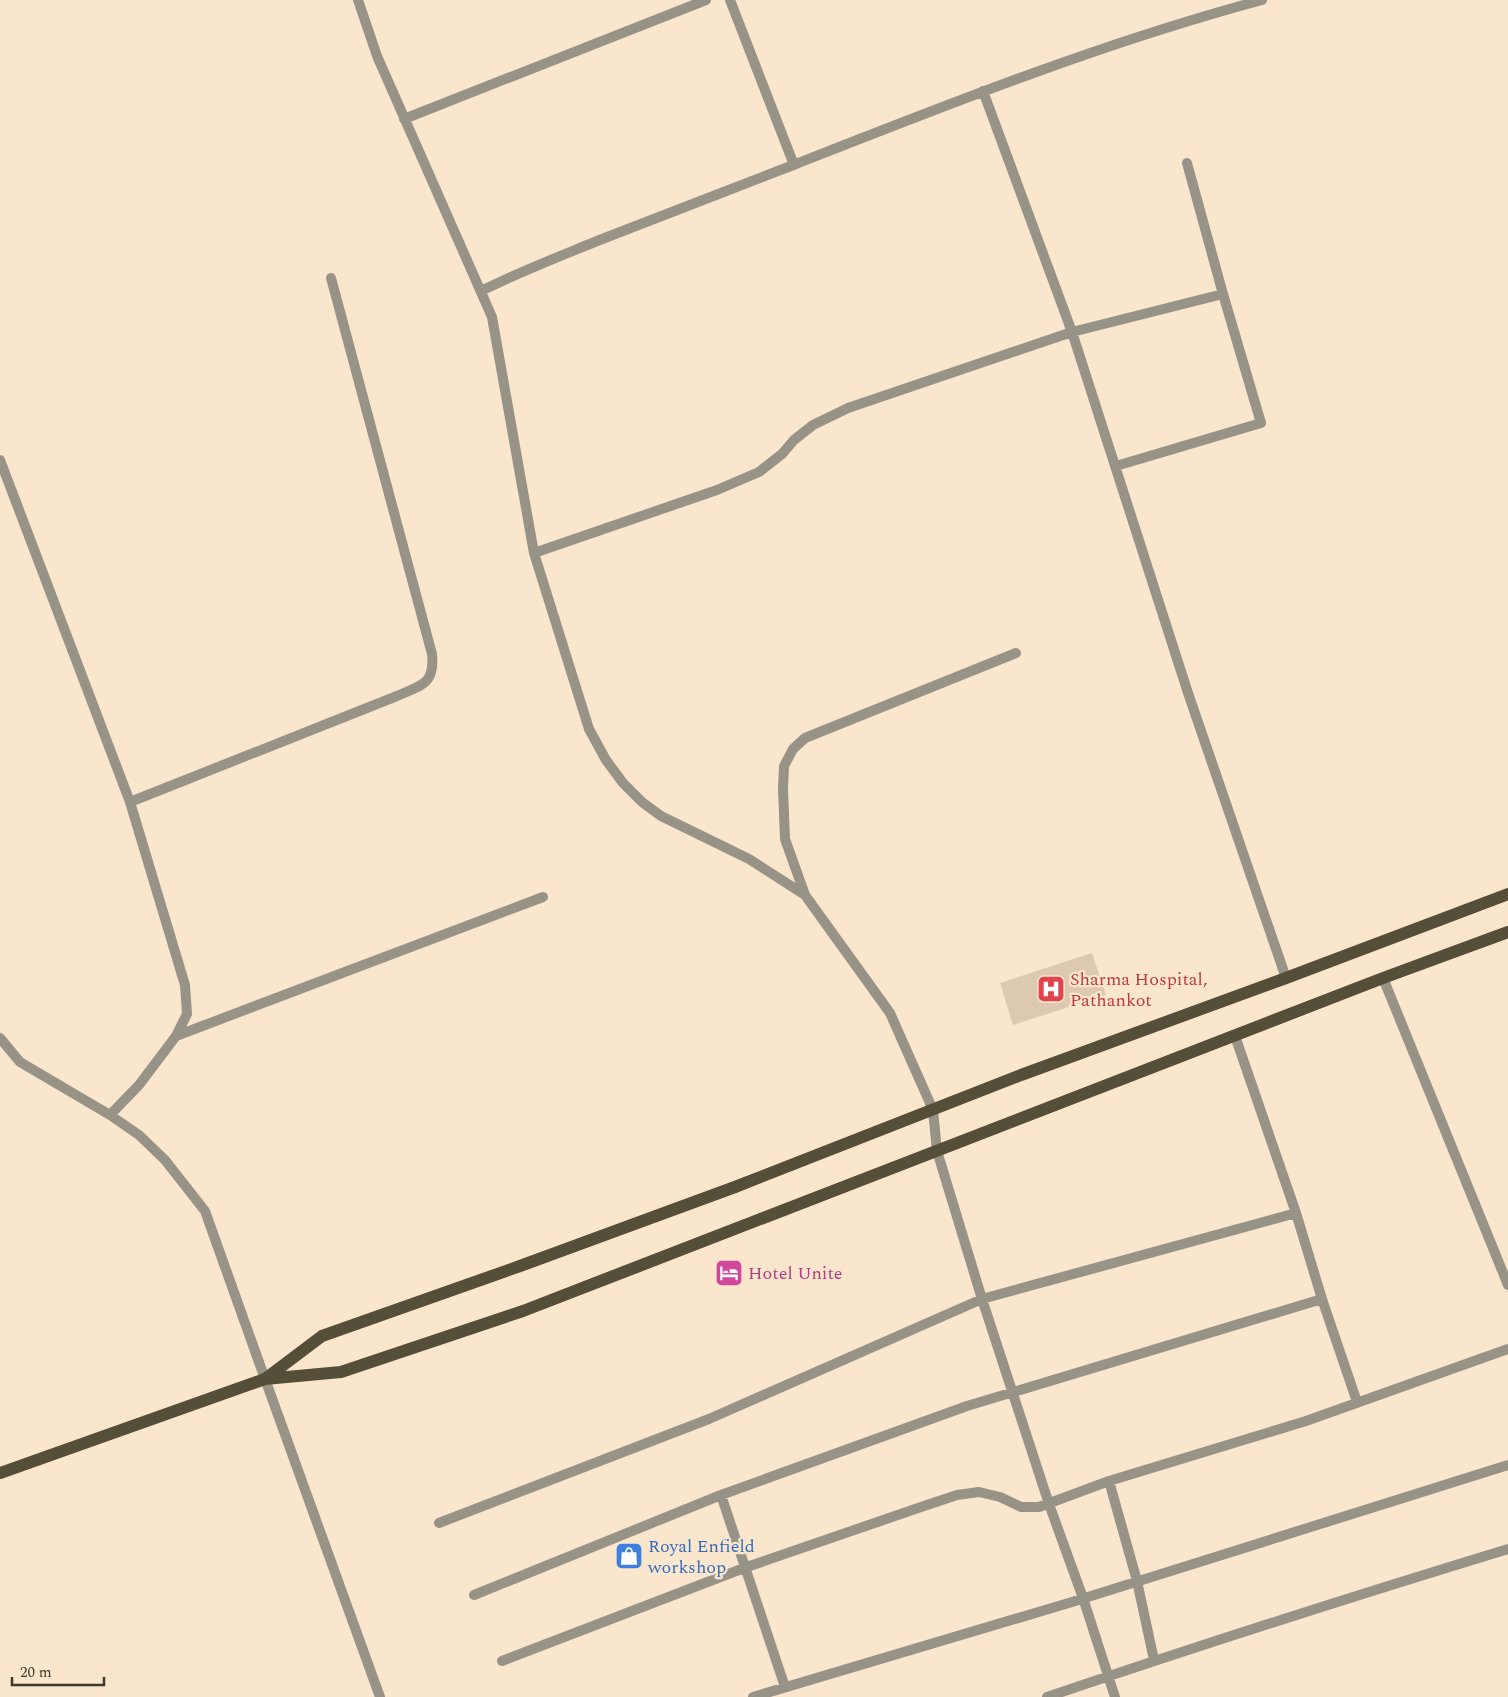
<svg xmlns="http://www.w3.org/2000/svg" width="1508" height="1697" viewBox="0 0 1508 1697" font-family="Spectral,serif">
<rect width="100%" height="100%" fill="#fae6cc"/>
<path fill="#ddc9b0" d="M 1092,953 L 1106,995 L 1013,1025 L 1000,983 Z"/>
<g fill="none" stroke-linecap="round" stroke-linejoin="round">
<path stroke="#979387" stroke-width="10" d="M 265,1379 L 380,1697"/>
<path stroke="#979387" stroke-width="10" d="M 358,0 L 377,56 L 492,317 L 534,553 L 589,729 L 606,760 L 623,783 L 642,802 L 661,816 L 749,859 L 805,895 L 890,1013 L 933,1110 L 937,1151 L 982,1299 L 1049,1504 L 1083,1598 L 1115,1697
M 730,0 L 794,165
M 983,91 L 1072,332 L 1188,693 L 1286,978
M 404,119 L 706,0
M 481,291 C 519,272 558,257 597,241 C 663,215 730,190 796,164 C 949,104 1102,43 1262,0
M 0,460 L 130,802 L 185,985 L 187,1014 L 176,1036 L 139,1085 L 110,1115
M 1116,466 L 1261,423 L 1223,294 L 1187,163
M 534,553 L 717,490 L 759,472 L 782,454 L 794,440 L 813,425 L 848,408 L 1072,332 L 1223,294
M 130,802 L 397,696 C 421,685 435,685 432,654 L 331,278
M 805,895 L 785,839 L 783,789 L 784,766 L 793,749 L 805,738 L 1016,653
M 1383,978 L 1508,1285
M 176,1036 L 543,897
M 1235,1036 L 1296,1213 L 1322,1299 L 1357,1402
M 0,1038 L 20,1062 L 110,1115 L 139,1135 L 165,1160 L 205,1211 L 265,1379
M 1109,1481 L 1137,1581 L 1154,1660
M 721,1495 L 785,1687
M 439,1523 L 709,1419 L 982,1299 L 1296,1213
M 474,1595 L 721,1495 L 967,1406 L 1322,1299
M 502,1661 L 744,1568 L 921,1507 L 957,1495 L 979,1492 L 1000,1497 L 1021,1507 L 1039,1507 L 1109,1481 L 1306,1421 L 1508,1349
M 753,1697 L 1072,1602 L 1508,1465
M 1047,1697 C 1200,1645 1354,1596 1508,1549"/>
<path stroke="#554e38" stroke-width="12" d="M 265,1379 L 322,1336 L 520,1266 L 735,1187 L 1021,1075 L 1286,978 L 1508,894
M 0,1473 L 265,1379 L 341,1372 L 523,1311 L 1383,978 L 1508,932"/>
</g>
<defs>
<symbol id="hospital-square" viewBox="-11 -11 22 22"><rect x="-9" y="-9" width="18" height="18" rx="4" fill="#e0444e" stroke="#fae6cc"/><path d="M-5-5h3v3.5h4V-5h3V5h-3V1.5h-4V5h-3Z" fill="#fff"/></symbol>
<symbol id="hotel-square" viewBox="-11 -11 22 22"><rect x="-9" y="-9" width="18" height="18" rx="4" fill="#d1479c" stroke="#fae6cc"/><path d="M-6-4.5h1.5V1H6V5H4.5V3h-9V5H-6ZM-4 0a1.8 1.8 0 1 1 3.6 0ZM.5 0V-2.5h3Q6-2.5 6 0Z" fill="#fff"/></symbol>
<symbol id="shop-square" viewBox="-11 -11 22 22"><rect x="-9" y="-9" width="18" height="18" rx="4" fill="#3f7fe0" stroke="#fae6cc"/><path d="M-5-2.5h2.3a2.7 3.5 0 0 1 5.4 0H5L5.5 6h-11ZM-1.5-2.5h3a1.5 2.3 0 0 0-3 0Z" fill="#fff"/></symbol>
</defs>
<g fill-rule="evenodd">
<use href="#hospital-square" x="1035" y="973" width="32" height="32"/>
<use href="#hotel-square" x="713" y="1257" width="32" height="32"/>
<use href="#shop-square" x="613" y="1540" width="32" height="32"/>
</g>
<g text-anchor="middle" stroke-width="4.5" stroke-linejoin="round" paint-order="stroke">
<g font-size="18" fill="#be3a42" stroke="#fae6cc" text-anchor="start">
<text x="1070" y="985">Sharma Hospital,<tspan x="1070" dy="21">Pathankot</tspan></text>
</g>
<g font-size="18" fill="#b23c85" stroke="#fae6cc" text-anchor="start">
<text x="748" y="1279">Hotel Unite</text>
</g>
<g font-size="18" fill="#366cbe" stroke="#fae6cc" text-anchor="start">
<text x="648" y="1552">Royal Enfield<tspan x="648" dy="21">workshop</tspan></text>
</g>
</g>
<path d="M12 1677v8h92v-8" fill="none" stroke="#3f382d" stroke-width="2.5"/>
<text x="20" y="1677" font-size="15" fill="#3f382d" stroke="#fae6cc" stroke-width="4" paint-order="stroke">20 m</text>
</svg>
